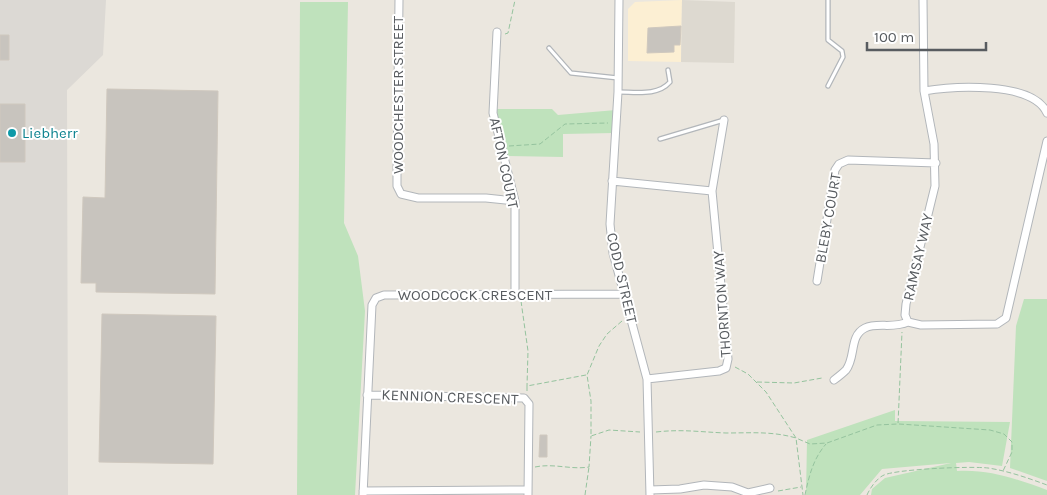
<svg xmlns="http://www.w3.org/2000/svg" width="1047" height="495" viewBox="0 0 1047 495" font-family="Karla,sans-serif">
<rect width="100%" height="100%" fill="#ebe7df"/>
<path fill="#fcefd3" d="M 682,0 L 681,62 L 628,61 L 628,9 L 635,2 Z"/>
<path fill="#dcd9d4" d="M 0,0 L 106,0 L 103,55 L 67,90 L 68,495 L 0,495 Z"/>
<path fill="#ddd9d0" d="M 682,0 L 735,2 L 734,63 L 681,62 Z"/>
<path fill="#bfe2bc" d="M 300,2 L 348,2 L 344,223 L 358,256 L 365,311 L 355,495 L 297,495 Z
M 493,109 L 552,109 L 558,115 L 616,110 L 614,133 L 563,134 L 563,157 L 504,156 Z
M 1024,299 L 1047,299 L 1047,481 L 1010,468 L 1016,326 Z
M 895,410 L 895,421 L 1010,422 L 1002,466 L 969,462 L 956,463 L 957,471 C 989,469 1017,479 1047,490 L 1047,495 L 871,495 L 872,489 L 885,478 L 951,463 L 882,469 L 860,495 L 806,495 L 807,440 Z"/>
<path fill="#c8c4be" stroke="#cfc8be" d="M 681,26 L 680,45 L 674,45 L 674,52 L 647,53 L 648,28 Z
M 0,35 L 9,35 L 9,60 L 0,60 Z
M 107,89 L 218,91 L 215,294 L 96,292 L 96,283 L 81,283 L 83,197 L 105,198 Z
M 0,104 L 25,104 L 25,162 L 0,162 Z
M 102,314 L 216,316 L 213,464 L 99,462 Z
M 540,435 L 547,435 L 547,457 L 539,457 Z"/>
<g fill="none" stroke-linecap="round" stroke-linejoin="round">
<defs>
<path id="service" d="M 828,0 L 828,40 L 842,51 L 843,57 L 828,86
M 549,48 L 571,73 L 618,78
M 619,92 C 636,92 658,96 670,82 L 668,70
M 660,139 L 724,120"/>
<path id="minor" d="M 399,0 L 397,175 L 397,186 L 401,194 L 418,198 L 486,198 L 515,201
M 619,0 L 618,92 L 610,224 L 613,253 L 647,379 L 650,495
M 923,0 L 924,91 L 934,144 L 935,186 L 906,304 L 905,315 L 908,322 L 921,325 L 997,324 L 1006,318 L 1047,141
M 497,32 L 493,113 L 515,201 L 515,295
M 924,91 C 953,86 1033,81 1047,113
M 612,181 L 712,191
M 817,281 L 835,170 L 839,164 L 848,160 L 936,163
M 647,379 L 719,371 L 726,368 L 728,359 L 712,191 L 724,120
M 834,380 C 838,377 843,373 846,370 C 856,357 849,336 865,328 C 877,322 893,329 908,322
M 367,395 L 524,398 L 529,404 L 528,495
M 650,490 L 680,489 L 704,485 L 732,487 L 748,493 L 770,488
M 363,491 L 528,490
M 363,495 L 372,305 L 376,298 L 384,295 L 624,294"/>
</defs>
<use href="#service" stroke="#b2b6ba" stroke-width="5.5"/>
<use href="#minor" stroke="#b2b6ba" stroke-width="9"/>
<path stroke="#95c39e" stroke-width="1" stroke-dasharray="5 2.5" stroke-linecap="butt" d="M 505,34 L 508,33 L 515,0
M 509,146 L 540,144 L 565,124 L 608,123
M 521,301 L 528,351 L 527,386
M 622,321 L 607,334 L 599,346 L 587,375 L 591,401 L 591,436 L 609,430 L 640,432
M 735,367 L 748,374 L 766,392 L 796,438 L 810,444 L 827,443 L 877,425 L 898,424 L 902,332
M 757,382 L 794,383 L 822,378
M 527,391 L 527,386 L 586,375
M 899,424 L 990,430 L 1004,434 L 1012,442 L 1012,452 L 1003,471
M 656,432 C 682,429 700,432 726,433 C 750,433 772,431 796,438 L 803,495
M 535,467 C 554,463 571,470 589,467 L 591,436
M 778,491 L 801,487
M 585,495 L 589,467
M 805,495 C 809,476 813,459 826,444
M 867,495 C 870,488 877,478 884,475 C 898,469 971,466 988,468 C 1008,471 1028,478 1047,485"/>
<use href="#service" stroke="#fff" stroke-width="3"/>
<use href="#minor" stroke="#fff" stroke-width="7"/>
</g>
<circle fill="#0f9aa8" stroke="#fff" stroke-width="2" cx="12" cy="133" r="5"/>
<g text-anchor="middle" stroke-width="4" stroke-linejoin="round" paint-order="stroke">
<g font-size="15" fill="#585c60" stroke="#fff">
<text transform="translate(398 95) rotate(-90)" y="5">WOODCHESTER STREET</text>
<text transform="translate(504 163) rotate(78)" y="5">AFTON COURT</text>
<text transform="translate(828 218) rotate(-80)" y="5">BLEBY COURT</text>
<text transform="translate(918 257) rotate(-77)" y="5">RAMSAY WAY</text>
<text transform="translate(622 278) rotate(77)" y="5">CODD STREET</text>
<text x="475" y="300">WOODCOCK CRESCENT</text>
<text transform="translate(722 304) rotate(-94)" y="5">THORNTON WAY</text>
<text transform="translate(450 397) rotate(2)" y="5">KENNION CRESCENT</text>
</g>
<g font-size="15" fill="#0d838f" stroke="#fff" text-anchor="start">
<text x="22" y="138">Liebherr</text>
</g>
</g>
<path d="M867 42v8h119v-8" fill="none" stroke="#585c60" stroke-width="2.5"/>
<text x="874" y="42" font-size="15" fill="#585c60" stroke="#ffffff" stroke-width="4" paint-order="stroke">100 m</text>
</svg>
